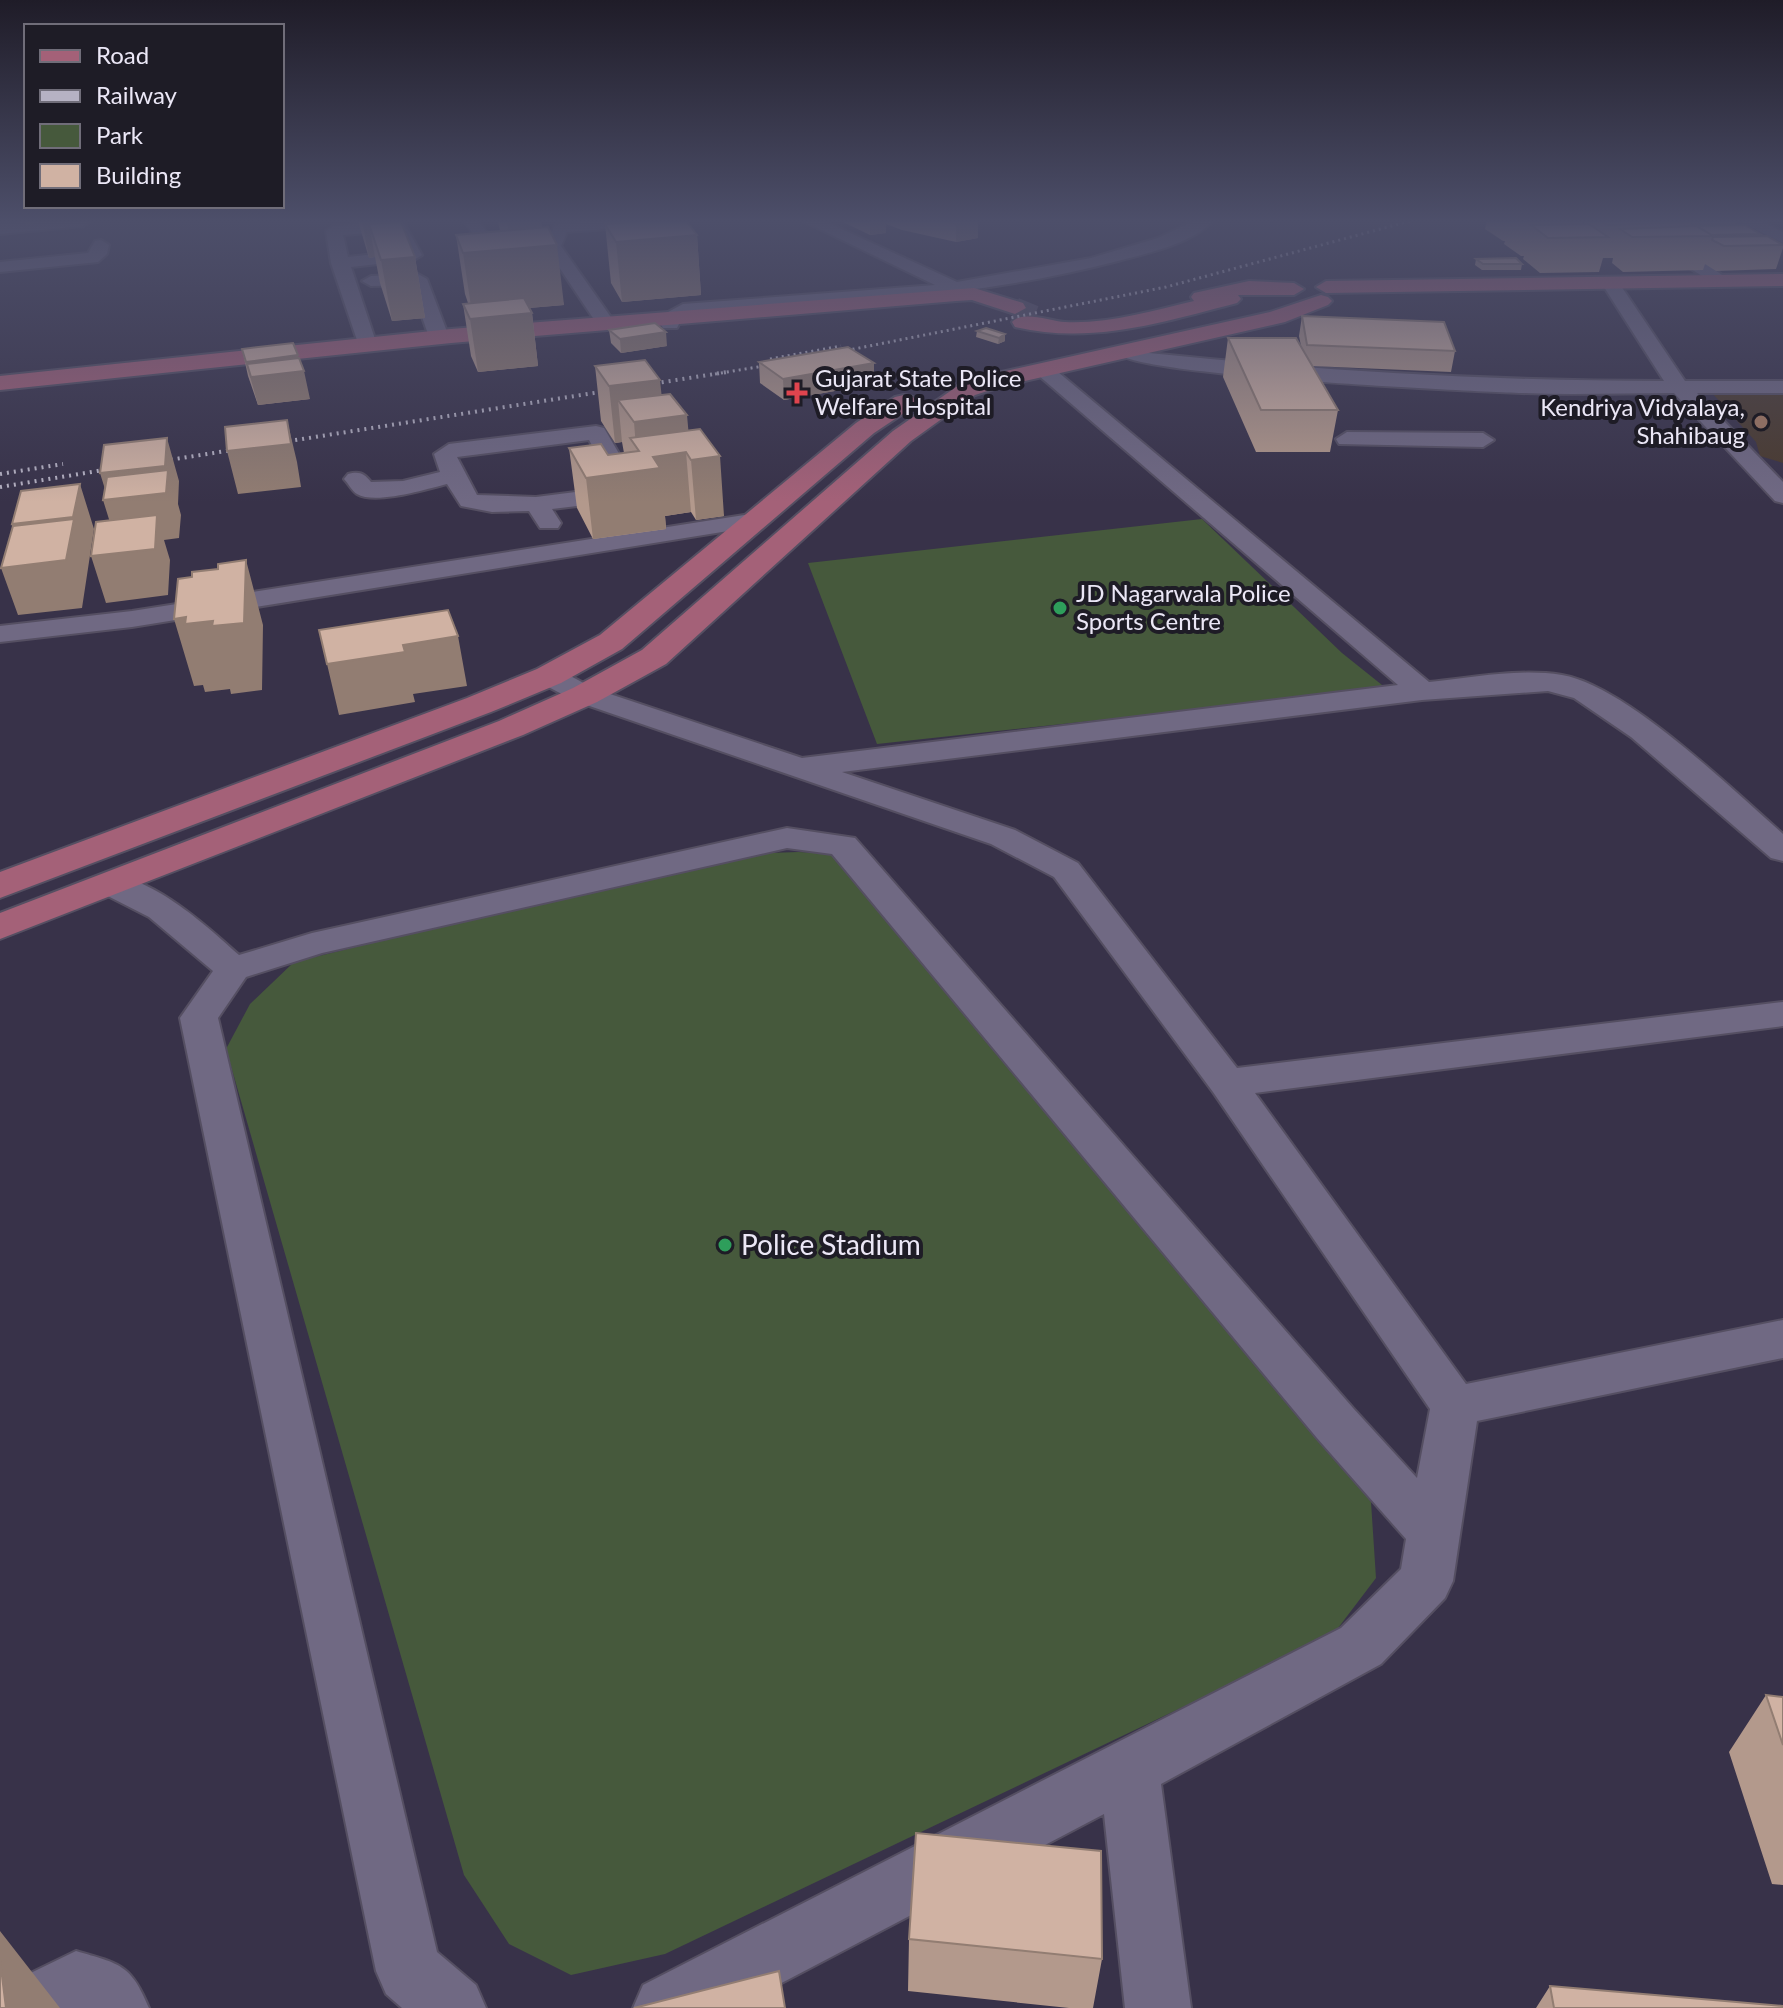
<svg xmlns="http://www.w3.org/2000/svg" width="1783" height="2008" viewBox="0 0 1783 2008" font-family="Lato,sans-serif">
<rect width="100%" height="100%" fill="#383249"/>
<path fill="#4a3a2e" d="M 1783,391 L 1783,463 L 1760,456 L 1756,442 L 1712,393 Z"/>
<path fill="#46593c" d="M 1202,519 L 1342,653 L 1387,689 L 877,744 L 808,563 Z
M 798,852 L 845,854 L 1330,1440 L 1371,1502 L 1376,1578 L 1332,1636 L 665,1954 L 571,1975 L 509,1944 L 464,1875 L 226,1049 L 250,1004 L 294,962 L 739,854 Z"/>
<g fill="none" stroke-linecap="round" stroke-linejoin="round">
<path stroke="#534d63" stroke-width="21" stroke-dasharray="21 10" stroke-linecap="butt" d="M 1015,308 L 1042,319"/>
<defs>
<path id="minor" d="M 34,221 L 91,221 L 83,226 L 0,234 L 0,224 Z
M 398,221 L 404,223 L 422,255 L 414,260 L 351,267 L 377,345 L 367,351 L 360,349 L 331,263 L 326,231 L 334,226 ZM 393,231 L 403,251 L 348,257 L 343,235 Z
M 464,221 L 478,221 L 505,255 L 524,258 L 527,262 L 524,266 L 494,264 Z
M 589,221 L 655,221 L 647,226 L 567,232 L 561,246 L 615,323 L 606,329 L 599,327 L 545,246 L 555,225 Z
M 803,221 L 824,221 L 957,282 L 1091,258 L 1158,238 L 1194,221 L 1213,221 C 1191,244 1148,253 1118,261 C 977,298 832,304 687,315 L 677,320 L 679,324 L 677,328 L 663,328 L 657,318 L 683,304 L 935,285 Z
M 1739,221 L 1760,221 L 1783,232 L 1783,243 Z
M 1660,236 L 1666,237 L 1731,281 L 1722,286 L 1716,285 L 1654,245 L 1652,241 Z
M 101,240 L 109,245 L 107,254 L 98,262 L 0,272 L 0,262 L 88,253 L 95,241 Z
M 418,274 L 427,279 L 449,337 L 446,341 L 432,341 L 429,337 L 411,285 L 371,286 L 362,281 L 371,276 Z
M 1613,282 L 1619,283 L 1685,381 L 1783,381 L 1783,393 L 1697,393 L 1783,482 L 1783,503 L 1775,501 L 1674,393 C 1623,393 1572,395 1522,393 C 1470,391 1137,376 1117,353 L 1127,347 L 1149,353 C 1321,371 1491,381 1664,381 L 1604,287 Z
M 1045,365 L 1052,367 L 1429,682 C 1472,678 1518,668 1562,675 C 1625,685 1733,790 1783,834 L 1783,861 L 1771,858 L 1631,737 L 1574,698 L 1548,691 L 1422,700 L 842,772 L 1015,830 L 1078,863 L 1237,1068 L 1783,1002 L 1783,1026 L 1255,1093 L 1466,1384 L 1783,1320 L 1783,1358 L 1477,1421 L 1453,1581 L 1445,1598 L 1381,1664 L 1161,1784 L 1191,2008 L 1125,2008 L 1104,1814 L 734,2008 L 633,2008 L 643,1985 L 1341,1628 L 1401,1569 L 1406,1539 L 1317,1438 L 832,854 L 787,848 L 322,953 L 246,977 L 218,1018 L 437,1952 L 476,1985 L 486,2008 L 402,2008 L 386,1994 L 376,1971 L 180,1018 L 213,971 L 149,917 L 98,891 L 93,884 L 98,877 C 142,866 208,927 239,955 L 312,933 L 787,828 L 855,838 L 1353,1408 L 1417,1478 L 1430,1409 L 1213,1092 L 1054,877 L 991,844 L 575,701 L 539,682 L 535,676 L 539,670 L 549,667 L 559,670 L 595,689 L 802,758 L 1398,685 L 1038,375 L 1035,371 L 1038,367 Z
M 596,426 L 604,428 L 641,491 L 635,498 L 627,500 L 552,509 L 561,523 L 558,528 L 540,528 L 529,511 L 492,512 L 461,506 L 447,484 C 427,489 375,505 357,494 C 352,491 348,483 344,479 L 348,474 C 359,471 364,473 371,482 L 403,481 L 440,472 L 434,454 L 449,444 ZM 589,440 L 615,487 L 536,497 L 477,495 L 457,457 Z
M 1347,432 L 1483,433 L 1494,440 L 1483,447 L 1339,444 L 1336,439 Z
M 757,513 L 766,515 L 769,520 L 766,525 L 132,627 L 0,642 L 0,626 L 132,611 Z
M 76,1951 C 120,1964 131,1964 149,2008 L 0,2008 L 6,1985 Z"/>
<path id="major" d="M 1783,274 L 1783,286 L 1326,293 L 1316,287 L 1326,281 Z
M 1249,281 L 1294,283 L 1304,289 L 1294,295 L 1238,295 L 1241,299 L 1237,303 C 1164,322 1091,345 1015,327 L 1012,322 C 1022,310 1050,321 1065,322 C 1108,324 1152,311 1194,301 L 1191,297 L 1194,293 Z
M 974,288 L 1023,303 L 1026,308 L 1015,314 L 972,300 L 956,301 L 451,343 L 0,390 L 0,376 L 451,329 Z
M 1321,295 L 1328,297 L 1332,301 L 1328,305 L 1285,322 L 1003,386 L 975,395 L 911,441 L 666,664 L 597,702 L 523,735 L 0,939 L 0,913 L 499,721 L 573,688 L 642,650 L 893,431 L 959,385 L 997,373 L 1270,312 Z
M 904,395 L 913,397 L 916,402 L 913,407 L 874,433 L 622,649 L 561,683 L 491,712 L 0,898 L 0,872 L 467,698 L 537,669 L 600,635 L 856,423 L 895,397 Z"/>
</defs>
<use href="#minor" stroke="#554f62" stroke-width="4"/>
<use href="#major" stroke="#554f62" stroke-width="4"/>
<use href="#minor" fill="#706983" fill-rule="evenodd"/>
<use href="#major" fill="#a46178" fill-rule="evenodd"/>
<path stroke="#b6b2c3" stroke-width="3" stroke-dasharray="2 4" stroke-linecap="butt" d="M 829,354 L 1166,287 L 1410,221
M 770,359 L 841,346
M 715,374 L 782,363"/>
<path stroke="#b6b2c3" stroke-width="4" stroke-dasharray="2 5" stroke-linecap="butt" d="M 150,463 L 727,372
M 0,474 L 63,464
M 0,487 L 122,467"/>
</g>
<path fill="#b3998c" d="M 358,221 L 394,221 L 415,257 L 425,318 L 392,321 L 380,283 L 375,257 L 369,258 Z
M 498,221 L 541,221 L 542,228 L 564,305 L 529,308 L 532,313 L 538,366 L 478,372 L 471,356 L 463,304 L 468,303 L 465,294 L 456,235 L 500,231 Z
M 841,221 L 978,221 L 978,238 L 956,242 L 902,230 L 886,224 L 886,233 L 870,235 Z
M 1487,221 L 1583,221 L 1582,225 L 1584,225 L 1585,221 L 1732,221 L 1736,223 L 1735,225 L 1760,234 L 1760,236 L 1783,245 L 1783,248 L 1776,269 L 1716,271 L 1705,264 L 1703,270 L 1623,272 L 1612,263 L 1613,258 L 1603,258 L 1599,272 L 1540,273 L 1523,259 L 1524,256 L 1521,256 L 1504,244 L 1505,241 L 1503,241 L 1485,229 Z
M 605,224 L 697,235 L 701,295 L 622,302 L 611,283 Z
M 1476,259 L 1522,264 L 1521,270 L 1482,270 L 1475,265 Z
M 1302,316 L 1455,351 L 1451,372 L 1312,366 L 1338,410 L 1330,452 L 1256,452 L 1223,377 L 1228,338 L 1301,346 L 1299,336 Z
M 609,330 L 667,346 L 621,353 L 611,343 Z
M 977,331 L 1005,334 L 1005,341 L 998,344 L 976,337 Z
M 242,349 L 310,399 L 258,405 L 248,376 Z
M 759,362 L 874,384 L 784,400 L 760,383 Z
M 595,366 L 661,395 L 688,430 L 724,516 L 696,520 L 691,512 L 665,516 L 666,529 L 593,539 L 577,508 L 569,448 L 608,455 L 624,453 L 622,442 L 615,443 L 601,421 Z
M 1766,1695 L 1783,1697 L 1783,1885 L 1772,1884 L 1729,1752 Z
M 909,1939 L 1102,1959 L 1093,2008 L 1069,2008 L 908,1991 Z
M 1550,1986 L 1783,2008 L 1536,2008 Z"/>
<path fill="#927d72" d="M 25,221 L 34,221 L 33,224 L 26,225 Z
M 362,221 L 394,221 L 400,255 L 369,224 L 375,257 L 369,258 Z
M 507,221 L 541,221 L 544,246 L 557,245 L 564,305 L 472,313 L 463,253 L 511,249 Z
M 870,221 L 886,221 L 886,233 L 870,235 Z
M 978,221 L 978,238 L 956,242 L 956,224 Z
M 697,235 L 701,295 L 622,302 L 616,242 Z
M 415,257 L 425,318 L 392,321 L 381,260 Z
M 532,313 L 538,366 L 478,372 L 470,319 Z
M 666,332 L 667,346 L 621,353 L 620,339 Z
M 1005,334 L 1005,341 L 998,344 L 999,338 Z
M 298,355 L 301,371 L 304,371 L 310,399 L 258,405 L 246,362 Z
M 874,363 L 874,384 L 784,400 L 783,379 Z
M 660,380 L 664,418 L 687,415 L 691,459 L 686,452 L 691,512 L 665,516 L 666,529 L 593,539 L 586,478 L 639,451 L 636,448 L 634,422 L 618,400 L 622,442 L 615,443 L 609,386 Z
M 287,420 L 297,462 L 301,487 L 238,494 L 227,451 Z
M 167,438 L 179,481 L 178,504 L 181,515 L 179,538 L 164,540 L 170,560 L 168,595 L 106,603 L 91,556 L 117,545 L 103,500 L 108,499 L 100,473 Z
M 720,456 L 724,516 L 696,520 L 691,460 Z
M 80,484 L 94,529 L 82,608 L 18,615 L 1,568 L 26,565 L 12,524 Z
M 246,560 L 263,625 L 262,690 L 231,694 L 230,689 L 205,692 L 203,685 L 194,686 L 174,619 L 186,617 Z
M 458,636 L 467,686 L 413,694 L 415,702 L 339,715 L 327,664 L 403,645 Z
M 0,1931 L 60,2008 L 6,2008 L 0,1960 Z"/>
<path fill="#d0b2a3" stroke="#927d72" stroke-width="2" d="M 648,221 L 686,221 L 697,235 L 616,242 L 605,224 Z
M 941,221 L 976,221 L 956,224 Z
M 1526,221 L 1583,221 L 1528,222 Z
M 1602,221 L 1689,221 L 1691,222 L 1608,225 Z
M 1689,221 L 1732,221 L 1736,223 L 1691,224 L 1691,222 Z
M 401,222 L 415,257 L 381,260 L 369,224 Z
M 1589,224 L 1608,237 L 1548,238 L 1531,225 Z
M 1745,225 L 1760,234 L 1712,235 L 1696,226 Z
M 1697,226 L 1713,236 L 1632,237 L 1620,229 Z
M 548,227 L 557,245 L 463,253 L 456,235 Z
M 1767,236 L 1783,245 L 1724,246 L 1712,240 L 1713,237 Z
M 1516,258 L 1522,264 L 1483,264 L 1476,259 Z
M 524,298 L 532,313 L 470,319 L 463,304 Z
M 1302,316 L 1444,322 L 1455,351 L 1307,345 Z
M 655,323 L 666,332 L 620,339 L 609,330 Z
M 986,328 L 1005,334 L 999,338 L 977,331 Z
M 1228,338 L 1296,338 L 1338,410 L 1261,410 Z
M 293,343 L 298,355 L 246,362 L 242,349 Z
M 848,347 L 874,363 L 783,379 L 759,362 Z
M 299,358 L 304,371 L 251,377 L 247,364 Z
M 645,360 L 660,380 L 609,386 L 595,366 Z
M 670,394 L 687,415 L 634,422 L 618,400 Z
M 287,420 L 291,444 L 227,451 L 225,427 Z
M 700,429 L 720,456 L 691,460 L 686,452 L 653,457 L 660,468 L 586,478 L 569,448 L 601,444 L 608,455 L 639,451 L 630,438 Z
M 167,438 L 165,466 L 100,473 L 104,445 Z
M 168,470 L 166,493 L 103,500 L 107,477 Z
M 80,484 L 73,517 L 12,524 L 21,491 Z
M 157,515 L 155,549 L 91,556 L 96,522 Z
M 74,519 L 66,560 L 1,568 L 13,526 Z
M 246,560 L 244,623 L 212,626 L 213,621 L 185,624 L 186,617 L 174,619 L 178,579 L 192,577 L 192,572 L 218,569 L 218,564 Z
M 448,610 L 458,636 L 403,645 L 405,652 L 327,664 L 319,630 Z
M 1766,1695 L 1783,1697 L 1783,1745 Z
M 916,1833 L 1101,1851 L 1102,1959 L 909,1939 Z
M 0,1960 L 6,2008 L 0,2008 Z
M 779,1971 L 785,2008 L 634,2008 Z
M 1550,1986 L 1783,2006 L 1783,2008 L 1554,2008 Z"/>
<linearGradient id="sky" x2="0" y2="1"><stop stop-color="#1f1c28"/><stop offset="0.44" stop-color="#4d4f6a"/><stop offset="1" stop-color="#4d4f6a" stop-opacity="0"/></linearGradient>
<rect width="1783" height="502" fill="url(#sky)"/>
<path fill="#e0444e" stroke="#1e1c26" stroke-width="3" d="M793 381h8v8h8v8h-8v8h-8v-8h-8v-8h8z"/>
<circle fill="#8d6e63" stroke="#1e1c26" stroke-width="3" cx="1761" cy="422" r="8"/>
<g fill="#2e9e5b" stroke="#1e1c26" stroke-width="3">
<circle cx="1060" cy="608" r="8"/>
<circle cx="725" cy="1245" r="8"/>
</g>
<g text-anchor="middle" stroke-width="8" stroke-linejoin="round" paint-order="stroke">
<g font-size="24" fill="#ebe7f6" stroke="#1e1c26" text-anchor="start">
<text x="815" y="387">Gujarat State Police<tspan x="815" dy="28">Welfare Hospital</tspan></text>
<text x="1745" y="416" text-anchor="end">Kendriya Vidyalaya,<tspan x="1745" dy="28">Shahibaug</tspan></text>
<text x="1076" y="602">JD Nagarwala Police<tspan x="1076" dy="28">Sports Centre</tspan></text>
</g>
<g font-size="28" fill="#ebe7f6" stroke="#1e1c26" text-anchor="start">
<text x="741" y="1255">Police Stadium</text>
</g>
</g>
<rect x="24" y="24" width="260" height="184" fill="#1e1c26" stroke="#706d79" stroke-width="2"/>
<rect x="40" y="50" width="40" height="12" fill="#a46178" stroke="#706d79" stroke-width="2"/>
<text x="96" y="64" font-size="24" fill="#ebe7f6">Road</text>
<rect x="40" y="90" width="40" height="12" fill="#b6b2c3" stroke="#706d79" stroke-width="2"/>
<text x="96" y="104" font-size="24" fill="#ebe7f6">Railway</text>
<rect x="40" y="124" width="40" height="24" fill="#46593c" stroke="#706d79" stroke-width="2"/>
<text x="96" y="144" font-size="24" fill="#ebe7f6">Park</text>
<rect x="40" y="164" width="40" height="24" fill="#d0b2a3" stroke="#706d79" stroke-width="2"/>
<text x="96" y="184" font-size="24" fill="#ebe7f6">Building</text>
</svg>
